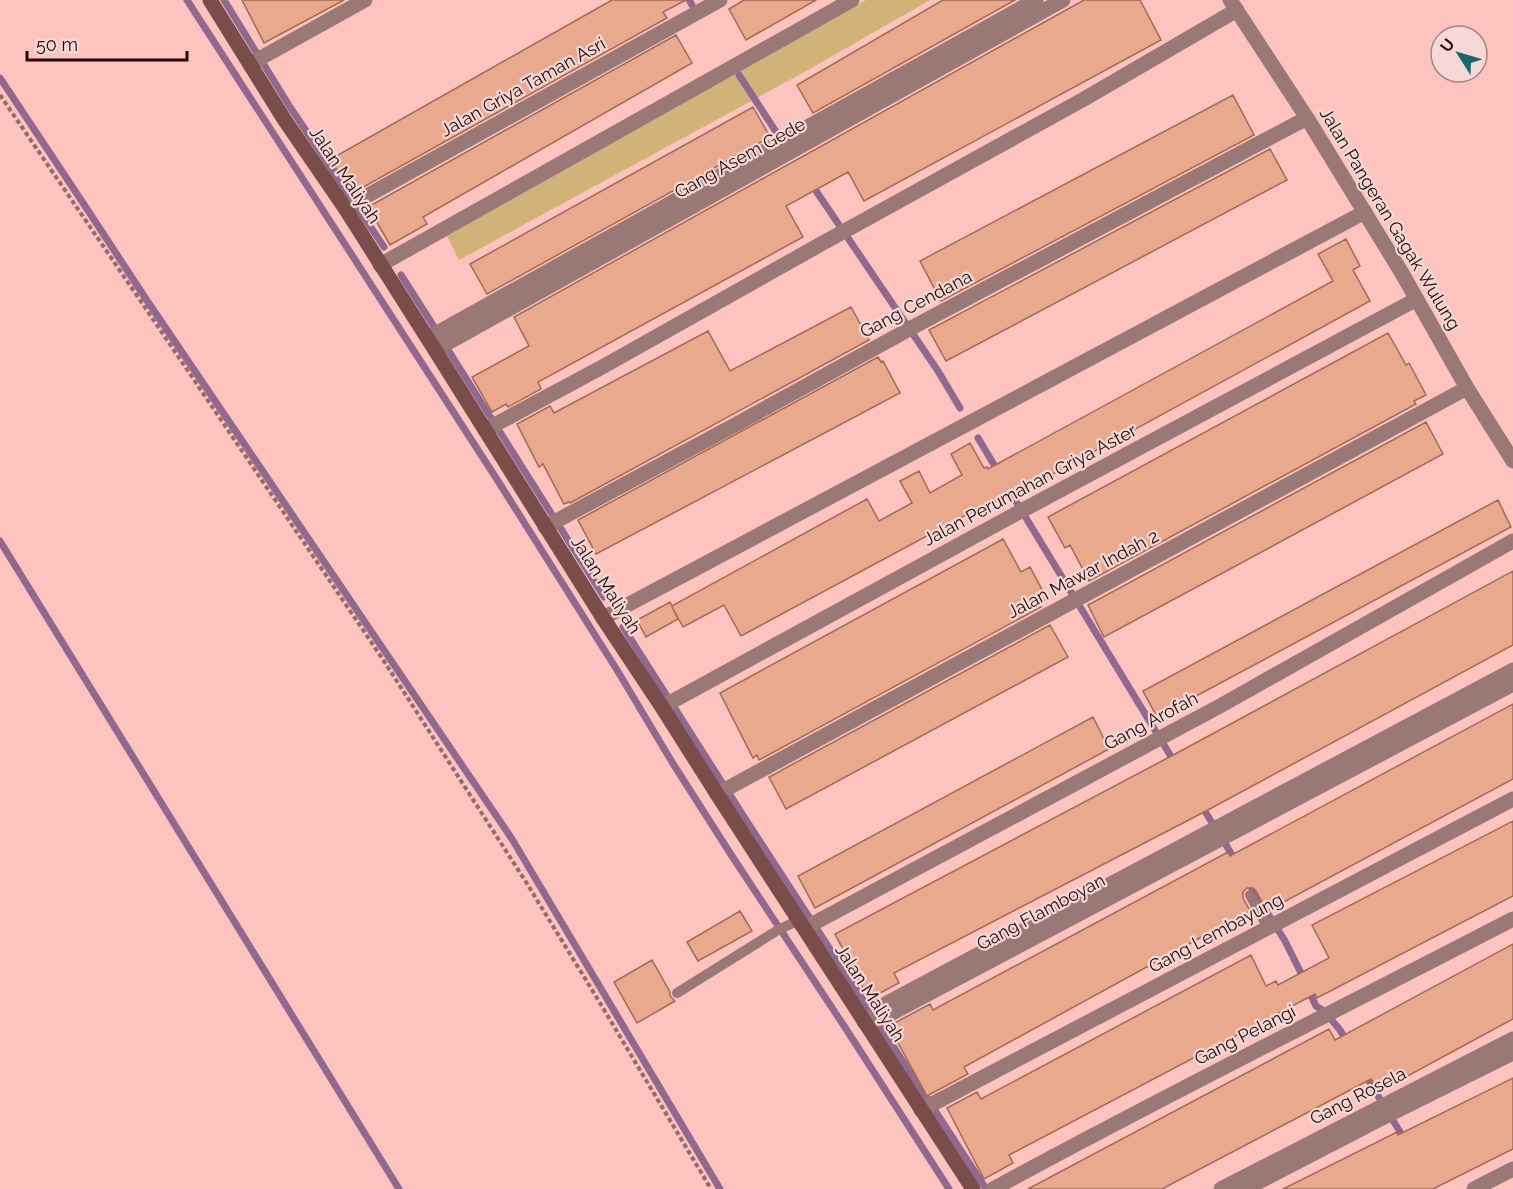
<svg xmlns="http://www.w3.org/2000/svg" width="1513" height="1189" viewBox="0 0 1513 1189" font-family="Raleway,sans-serif">
<rect width="100%" height="100%" fill="#fcc3bf"/>
<path fill="#d1b379" d="M 866,0 L 930,0 L 808,70 L 459,260 L 447,236 Z"/>
<g fill="none" stroke-linecap="round" stroke-linejoin="round">
<path stroke="#91698e" stroke-width="7" d="M 187,0 L 498,481 L 617,670 L 672,762 L 730,853 L 848,1032 L 949,1189
M 224,0 L 290,107 L 384,247
M 689,0 L 692,5
M 739,75 L 782,141
M 0,78 L 87,209 L 146,299 L 512,839 L 720,1189
M 810,182 L 938,371 L 960,408
M 401,275 L 438,333
M 445,345 L 604,597
M 978,438 L 999,473
M 1006,485 L 1175,763
M 0,541 L 399,1189
M 623,627 L 744,817 L 986,1189
M 1201,805 L 1216,829
M 1222,838 L 1236,862
M 1248,882 L 1285,941 L 1304,979
M 1308,989 L 1316,1006 L 1324,1011 L 1340,1030 L 1347,1042
M 1364,1073 L 1405,1140"/>
</g>
<path fill="#e8a98f" stroke="#a36951" stroke-width="1.5" d="M 242,0 L 344,0 L 264,43 Z
M 612,0 L 686,0 L 663,12 L 667,18 L 358,190 L 356,186 L 348,190 L 331,159 Z
M 744,0 L 816,0 L 746,40 L 729,9 Z
M 943,0 L 1015,0 L 813,113 L 797,85 Z
M 1084,0 L 1140,0 L 1161,40 L 864,201 L 848,172 L 786,206 L 803,237 L 538,382 L 541,389 L 508,407 L 506,404 L 492,412 L 472,377 L 529,346 L 514,317 Z
M 676,35 L 692,63 L 423,217 L 427,224 L 390,245 L 368,207 Z
M 1233,95 L 1254,135 L 941,301 L 920,261 Z
M 753,107 L 770,137 L 487,294 L 470,264 Z
M 1270,149 L 1287,180 L 946,361 L 929,330 Z
M 1346,239 L 1360,266 L 1353,270 L 1370,301 L 1031,486 L 1029,483 L 976,512 L 975,510 L 741,636 L 724,605 L 683,627 L 672,607 L 678,619 L 646,637 L 637,620 L 670,602 L 672,606 L 867,499 L 879,521 L 912,503 L 900,481 L 919,471 L 930,493 L 962,475 L 951,454 L 970,443 L 984,468 L 987,467 L 988,469 L 1333,281 L 1318,254 Z
M 851,307 L 869,340 L 570,503 L 569,502 L 564,504 L 543,464 L 539,467 L 517,424 L 550,406 L 554,413 L 708,331 L 730,371 Z
M 1388,333 L 1406,365 L 1409,363 L 1426,395 L 1414,401 L 1416,404 L 1089,581 L 1070,545 L 1065,548 L 1048,517 Z
M 878,357 L 881,362 L 883,361 L 900,393 L 596,554 L 578,520 Z
M 1426,422 L 1443,454 L 1104,637 L 1088,605 Z
M 1498,500 L 1511,527 L 1157,717 L 1143,691 Z
M 1003,539 L 1021,572 L 1030,567 L 1047,599 L 1039,603 L 1041,607 L 759,760 L 757,755 L 753,758 L 720,693 Z
M 1513,571 L 1513,645 L 1206,811 L 894,973 L 899,983 L 869,999 L 835,934 L 1177,753 Z
M 1050,625 L 1068,657 L 786,809 L 769,777 Z
M 1513,704 L 1513,779 L 1267,911 L 1256,891 L 1253,888 L 1247,888 L 1243,892 L 1243,898 L 1254,918 L 1236,928 L 1232,921 L 1218,928 L 964,1067 L 968,1074 L 927,1096 L 889,1026 L 930,1004 L 933,1010 L 1228,852 L 1230,856 Z
M 1093,717 L 1109,749 L 815,908 L 798,876 Z
M 1513,821 L 1513,896 L 1317,998 L 1315,994 L 1009,1155 L 1013,1163 L 984,1179 L 947,1108 L 977,1092 L 981,1099 L 1251,955 L 1266,986 L 1276,981 L 1278,985 L 1329,958 L 1312,925 Z
M 740,911 L 752,931 L 698,961 L 687,942 Z
M 1513,944 L 1513,1019 L 1378,1092 L 1371,1079 L 1162,1189 L 1028,1189 L 1329,1029 L 1335,1040 Z
M 652,960 L 670,992 L 670,996 L 675,1001 L 637,1023 L 614,982 Z
M 1513,1078 L 1513,1149 L 1433,1189 L 1283,1189 L 1397,1132 L 1398,1135 Z"/>
<g fill="none" stroke-linecap="round" stroke-linejoin="round">
<path stroke="#956b69" stroke-width="4" stroke-dasharray="4.5 3" stroke-linecap="butt" d="M 0,95 L 140,300 L 382,658 L 526,882 L 597,998 L 711,1189"/>
<path stroke="#997876" stroke-width="10" d="M 1250,895 L 1268,928
M 677,993 L 778,930 L 799,920"/>
<path stroke="#997876" stroke-width="15" d="M 1230,0 L 1307,118 L 1403,275 L 1467,388 L 1513,461
M 250,64 L 365,0
M 345,208 L 720,0
M 380,265 L 852,0
M 428,338 L 1036,0
M 435,350 L 1063,0
M 485,430 L 604,366 L 821,244 L 1084,99 L 1237,10
M 545,527 L 733,426 L 915,326 L 1307,118
M 603,618 L 1365,212
M 662,707 L 1010,517 L 1417,299
M 717,794 L 1467,388
M 805,928 L 1220,706 L 1513,541
M 879,1013 L 892,1013 L 1513,684
M 864,1022 L 879,1013 L 887,1003 L 1513,670
M 921,1110 L 1513,799
M 993,1189 C 1165,1095 1340,1009 1513,919
M 1221,1189 L 1513,1039
M 1245,1189 L 1378,1120 L 1513,1053
M 1474,1189 L 1513,1169"/>
<path stroke="#7a4c4a" stroke-width="15" d="M 210,0 L 284,119 L 345,208 L 435,350 L 603,618 L 662,707 L 717,794 L 973,1189"/>
</g>
<g text-anchor="middle" stroke-width="4.5" stroke-linejoin="round" paint-order="stroke">
<g font-size="18" fill="#240b0b" stroke="#f6d8d6">
<text transform="translate(523 87) rotate(-29)" y="6">Jalan Griya Taman Asri</text>
<text transform="translate(740 158) rotate(-29)" y="6">Gang Asem Gede</text>
<text transform="translate(345 175) rotate(56)" y="6">Jalan Maliyah</text>
<text transform="translate(1390 219) rotate(59)" y="6">Jalan Pangeran Gagak Wulung</text>
<text transform="translate(916 304) rotate(-28)" y="6">Gang Cendana</text>
<text transform="translate(1030 485) rotate(-28)" y="6">Jalan Perumahan Griya Aster</text>
<text transform="translate(1083 574) rotate(-28)" y="6">Jalan Mawar Indah 2</text>
<text transform="translate(606 585) rotate(57)" y="6">Jalan Maliyah</text>
<text transform="translate(1151 721) rotate(-28)" y="6">Gang Arofah</text>
<text transform="translate(1041 912) rotate(-28)" y="6">Gang Flamboyan</text>
<text transform="translate(1216 933) rotate(-28)" y="6">Gang Lembayung</text>
<text transform="translate(870 993) rotate(57)" y="6">Jalan Maliyah</text>
<text transform="translate(1245 1035) rotate(-27)" y="6">Gang Pelangi</text>
<text transform="translate(1358 1096) rotate(-27)" y="6">Gang Rosela</text>
</g>
</g>
<g transform="translate(1459 54) rotate(307)"><circle r="28" fill="#f6d8d6" stroke="#a28685" stroke-width="1.5"/>
<path d="M0-4.5L10 22L0 15L-10 22Z" fill="#19676d"/>
<text y="-9" font-size="16" font-weight="bold" text-anchor="middle" fill="#240b0b">U</text>
</g>
<path d="M27 51v9h160v-9" fill="none" stroke="#240b0b" stroke-width="3"/>
<text x="36" y="51" font-size="18" fill="#240b0b" stroke="#f6d8d6" stroke-width="4.5" paint-order="stroke">50 m</text>
</svg>
